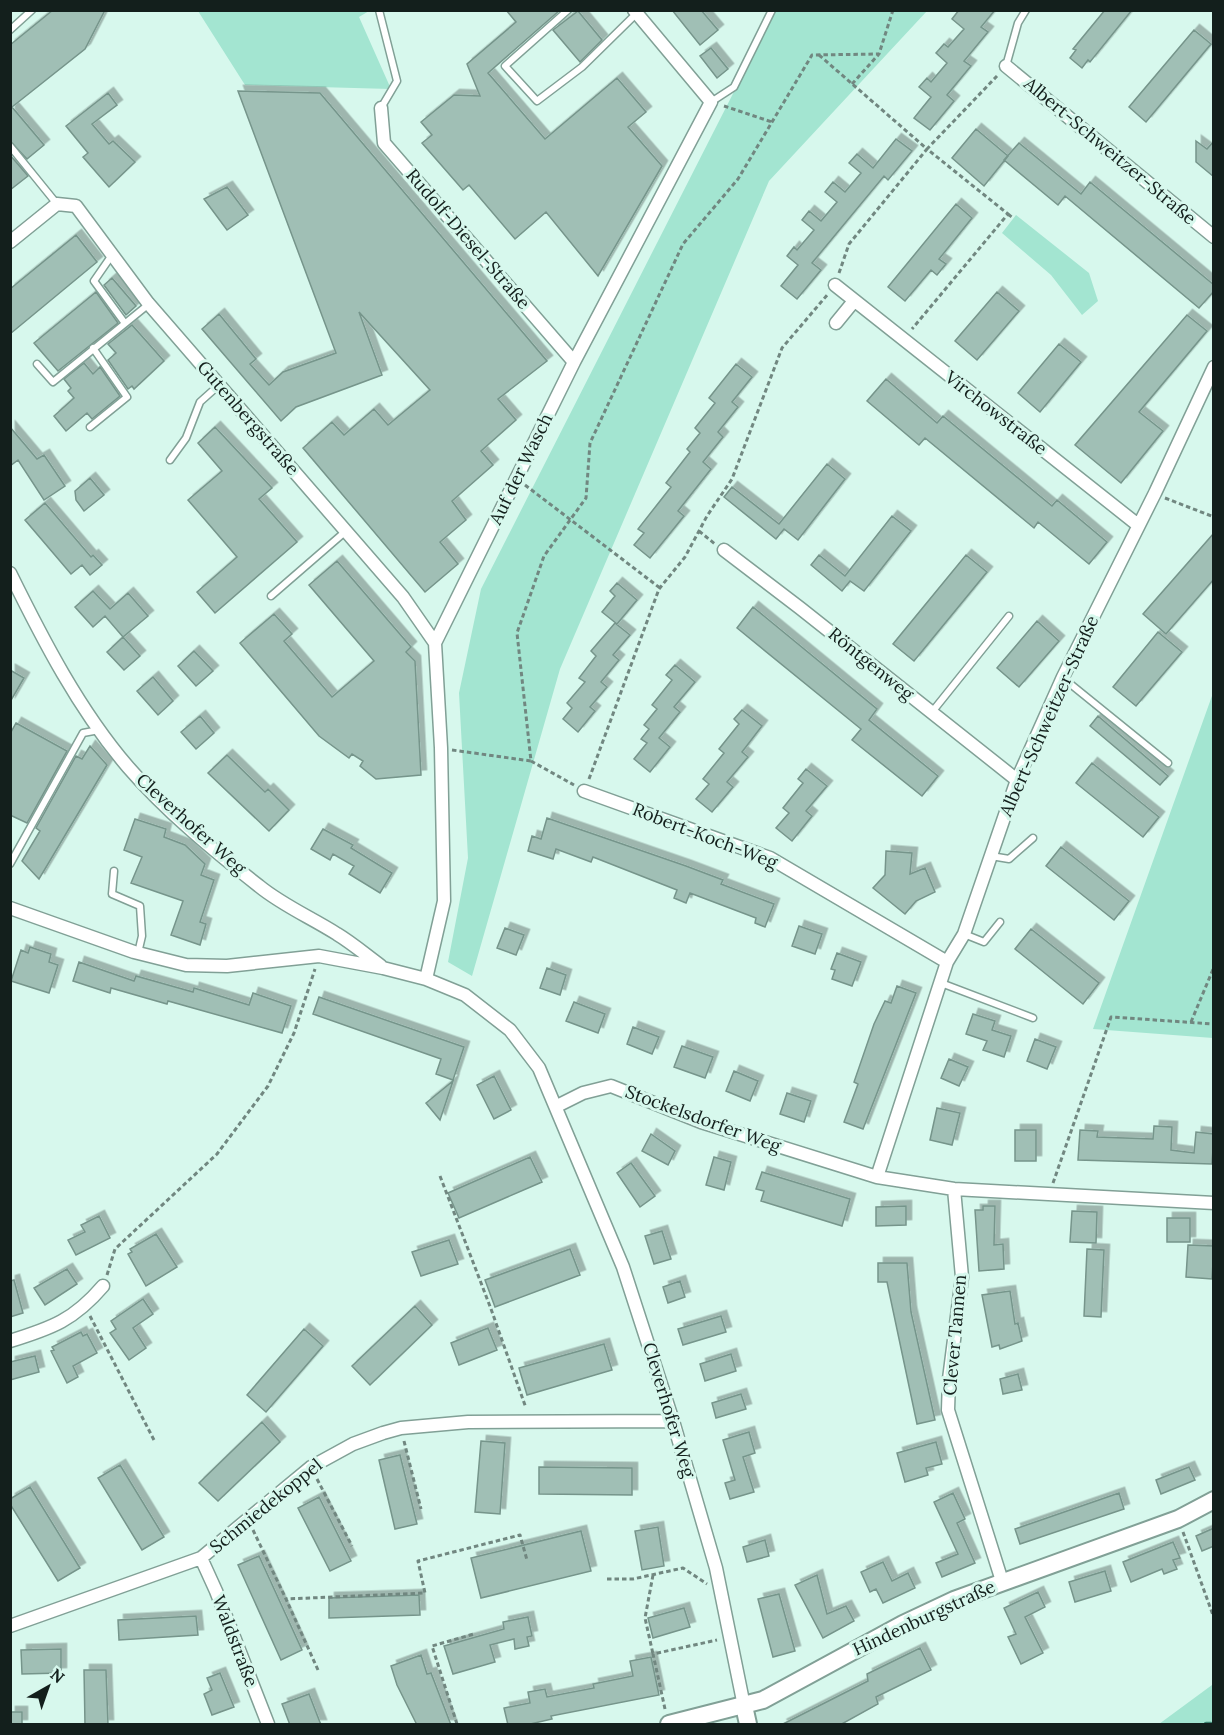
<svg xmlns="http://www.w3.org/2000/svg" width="1224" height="1735" viewBox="0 0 1224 1735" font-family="Lora,serif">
<defs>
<filter id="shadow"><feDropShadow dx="5.5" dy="-5.5" stdDeviation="0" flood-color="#0004"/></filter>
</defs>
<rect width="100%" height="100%" fill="#d7f8ed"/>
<path fill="#a3e5d1" d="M 198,11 L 369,11 L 359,17 L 391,89 L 245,85 Z
M 775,11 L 927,11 L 769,181 L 560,669 L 472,976 L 448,962 L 468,858 L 459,693 L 481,589 Z
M 1016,215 L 1089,273 L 1098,301 L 1082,315 L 1051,275 L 1002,233 Z
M 1213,693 L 1213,1038 L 1093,1029 Z
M 1212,1685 L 1213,1724 L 1159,1724 Z"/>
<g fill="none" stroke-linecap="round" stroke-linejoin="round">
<path stroke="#3e8371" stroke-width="4.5" d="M 1206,1724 L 1211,1724"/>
</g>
<path fill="#a0bfb5" stroke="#76958b" stroke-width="1.5" filter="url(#shadow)" d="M 53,10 L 105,10 L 85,49 L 12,107 L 44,145 L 27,159 L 10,141 L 10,45 Z
M 506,10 L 560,10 L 488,73 L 545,139 L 617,78 L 646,112 L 628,127 L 662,166 L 598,276 L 546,212 L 515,239 L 469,185 L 463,190 L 422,143 L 432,135 L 421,122 L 454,95 L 480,96 L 467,64 L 516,22 Z
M 672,10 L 701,10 L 718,30 L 700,45 Z
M 959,10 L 995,10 L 981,27 L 988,32 L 964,61 L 971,66 L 947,95 L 954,101 L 930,130 L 914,118 L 931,97 L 919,87 L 927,78 L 931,82 L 947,63 L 936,53 L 944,44 L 948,47 L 964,29 L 952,19 Z
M 1105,10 L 1132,10 L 1090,62 L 1088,60 L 1082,68 L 1070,58 L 1076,50 L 1073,49 Z
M 578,11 L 602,40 L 580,62 L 553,30 Z
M 1194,30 L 1211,44 L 1146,122 L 1129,107 Z
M 711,48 L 728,69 L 717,78 L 700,56 Z
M 238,91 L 320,93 L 547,361 L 498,399 L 516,420 L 481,451 L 493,465 L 452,501 L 466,520 L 440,542 L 458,564 L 425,592 L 303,448 L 332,422 L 344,435 L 374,409 L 388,425 L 430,390 L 359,312 L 382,375 L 296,407 L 281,421 L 202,329 L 219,314 L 256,359 L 250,364 L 269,385 L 283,372 L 336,353 Z
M 108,93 L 117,105 L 92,124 L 109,144 L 113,141 L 135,162 L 109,187 L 83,157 L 88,153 L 66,126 Z
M 976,129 L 1008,156 L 984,186 L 952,158 Z
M 896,139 L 912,151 L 888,180 L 884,176 L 812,263 L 821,270 L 797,299 L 781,286 L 798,265 L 787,256 L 794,247 L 797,250 L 814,230 L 802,220 L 809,211 L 821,221 L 837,202 L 825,192 L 833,182 L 845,192 L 861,173 L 849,163 L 857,154 L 873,168 Z
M 1196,141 L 1207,149 L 1214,141 L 1214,177 L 1196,162 Z
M 1019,143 L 1081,194 L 1090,182 L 1214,285 L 1214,291 L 1199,308 L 1065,196 L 1058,205 L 1004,160 Z
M 10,155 L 28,176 L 10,190 Z
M 227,187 L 248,215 L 227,230 L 204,199 Z
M 956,204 L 972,218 L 939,259 L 946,264 L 937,275 L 931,270 L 905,301 L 888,287 Z
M 76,235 L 97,262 L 10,334 L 10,289 Z
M 112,278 L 136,306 L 126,315 L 104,285 Z
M 96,292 L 118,323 L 58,371 L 34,343 Z
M 997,292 L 1019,311 L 977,360 L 955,341 Z
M 1187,315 L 1207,331 L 1139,412 L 1163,431 L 1121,483 L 1075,445 Z
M 132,325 L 164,361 L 134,389 L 132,386 L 128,389 L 108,360 L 116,353 L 108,344 Z
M 1059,344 L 1081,362 L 1040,412 L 1018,393 Z
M 84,363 L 93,374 L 100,367 L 120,396 L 92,419 L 87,413 L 66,431 L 54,416 L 74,398 L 68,391 L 71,388 L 64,379 Z
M 736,364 L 752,377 L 732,402 L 738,407 L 718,432 L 723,437 L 703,462 L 711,469 L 678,511 L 684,516 L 650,558 L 634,545 L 644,533 L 638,529 L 671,487 L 666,483 L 690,452 L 687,449 L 700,433 L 695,428 L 715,403 L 709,398 Z
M 886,379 L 937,423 L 943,416 L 1052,506 L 1057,500 L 1107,542 L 1089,564 L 1038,522 L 1034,528 L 925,438 L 919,445 L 867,401 Z
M 10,427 L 37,459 L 44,455 L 65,486 L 44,500 L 18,460 L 10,466 Z
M 215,427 L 272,488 L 259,499 L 297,542 L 215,613 L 197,592 L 237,557 L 188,500 L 222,471 L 198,443 Z
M 827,464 L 845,479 L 798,540 L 784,529 L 776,539 L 724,497 L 732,487 L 779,524 Z
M 90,478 L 104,495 L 84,511 L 76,500 L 75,491 Z
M 45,503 L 91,557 L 93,555 L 102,565 L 90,575 L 82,565 L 71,574 L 25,520 Z
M 892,516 L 911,531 L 864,591 L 850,581 L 842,591 L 811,565 L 819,555 L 845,576 Z
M 1214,533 L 1214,579 L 1166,634 L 1143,614 Z
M 966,555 L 987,572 L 914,661 L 893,644 Z
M 337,561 L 411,647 L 406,652 L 415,661 L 421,775 L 376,779 L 360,766 L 363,761 L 352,754 L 349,758 L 319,736 L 240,643 L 274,614 L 292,634 L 284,641 L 332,697 L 374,661 L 309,585 Z
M 617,583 L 637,600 L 617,624 L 602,612 L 615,596 L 610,591 Z
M 93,591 L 110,609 L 128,593 L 148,616 L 123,637 L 105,616 L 93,627 L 75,607 Z
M 753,607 L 877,709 L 869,720 L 938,776 L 922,796 L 852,740 L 861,729 L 737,628 Z
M 1037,621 L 1059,641 L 1019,687 L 997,668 Z
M 615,623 L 630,635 L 613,655 L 619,660 L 601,682 L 607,687 L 590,707 L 595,711 L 578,732 L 563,719 L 572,708 L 567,703 L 585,682 L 579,678 L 596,656 L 591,651 Z
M 1158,632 L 1182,652 L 1136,706 L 1113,687 Z
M 123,637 L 140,656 L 124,670 L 107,652 Z
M 194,651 L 213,671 L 196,686 L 178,666 Z
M 675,665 L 695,682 L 674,707 L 680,712 L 659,738 L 670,747 L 650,772 L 634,759 L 647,743 L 641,739 L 649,729 L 644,725 L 657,709 L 652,705 L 672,680 L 666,675 Z
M 10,670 L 24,678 L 10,702 Z
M 153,677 L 173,701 L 158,715 L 137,691 Z
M 742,710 L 762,726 L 742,752 L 748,757 L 727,782 L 733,787 L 712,812 L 696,799 L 709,784 L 703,779 L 724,753 L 719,749 L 739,724 L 734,719 Z
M 200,716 L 214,733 L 196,749 L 181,732 Z
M 1098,716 L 1168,776 L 1160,785 L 1090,726 Z
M 16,723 L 67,751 L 27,823 L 10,815 L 10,734 Z
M 90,746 L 107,765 L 39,879 L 22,861 L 40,831 L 36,828 L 76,756 L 82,759 Z
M 227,755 L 265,792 L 268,789 L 289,810 L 269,831 L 208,773 Z
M 1092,763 L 1159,817 L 1143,837 L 1076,783 Z
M 806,769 L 827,786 L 806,811 L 812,816 L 792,841 L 776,828 L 789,813 L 783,808 L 803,783 L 798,779 Z
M 547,818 L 686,866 L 723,880 L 721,884 L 774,904 L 765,927 L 755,923 L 756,918 L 690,893 L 686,903 L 674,898 L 677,890 L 593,857 L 591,862 L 556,849 L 553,859 L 528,851 L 532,836 L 541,839 Z
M 135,819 L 166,829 L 164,837 L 185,845 L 205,864 L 201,875 L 214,880 L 200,922 L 206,924 L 200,945 L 171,935 L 183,901 L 131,883 L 142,857 L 124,850 Z
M 323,829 L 353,845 L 351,848 L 392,873 L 380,893 L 349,874 L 354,866 L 333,854 L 330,860 L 311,849 Z
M 1061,847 L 1129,901 L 1114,920 L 1046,866 Z
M 886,851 L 912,853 L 910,874 L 925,868 L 935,892 L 916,901 L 905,914 L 873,888 L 885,875 Z
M 799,926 L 822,934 L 815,954 L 792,946 Z
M 505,928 L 524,935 L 516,955 L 497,948 Z
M 1031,929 L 1099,983 L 1083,1004 L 1015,949 Z
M 30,947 L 51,954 L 49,962 L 58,965 L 49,993 L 11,981 L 21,950 L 28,953 Z
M 837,953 L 861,962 L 852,986 L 832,979 L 835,970 L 831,969 Z
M 79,962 L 134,981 L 136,976 L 193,992 L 194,988 L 249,1005 L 253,993 L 291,1006 L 282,1033 L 168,1001 L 167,1004 L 111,988 L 110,993 L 73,981 Z
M 547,968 L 566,975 L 560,995 L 540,988 Z
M 897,986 L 916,993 L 863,1129 L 844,1122 L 858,1084 L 854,1082 L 874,1024 L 885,1001 L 891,1003 Z
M 319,997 L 464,1047 L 453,1080 L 436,1074 L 441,1059 L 313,1014 Z
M 574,1002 L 605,1014 L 598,1033 L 566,1021 Z
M 973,1014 L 995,1021 L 992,1030 L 1011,1036 L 1004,1057 L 983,1050 L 987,1041 L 966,1034 Z
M 633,1027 L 659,1037 L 652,1054 L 627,1044 Z
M 1035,1039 L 1056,1047 L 1047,1069 L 1027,1061 Z
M 682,1046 L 713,1057 L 705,1078 L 674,1067 Z
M 949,1059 L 968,1067 L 959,1086 L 941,1078 Z
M 734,1071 L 758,1081 L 750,1101 L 726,1091 Z
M 494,1076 L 511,1110 L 494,1119 L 477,1085 Z
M 453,1081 L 440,1120 L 426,1103 Z
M 787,1093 L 811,1101 L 804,1122 L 780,1114 Z
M 937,1108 L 960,1113 L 952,1145 L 930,1140 Z
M 1154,1126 L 1172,1127 L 1171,1150 L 1194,1153 L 1196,1132 L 1214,1134 L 1212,1164 L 1078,1160 L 1080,1130 L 1098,1131 L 1097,1137 L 1153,1139 Z
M 1015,1130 L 1036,1130 L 1036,1161 L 1015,1161 Z
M 651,1134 L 675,1151 L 668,1165 L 642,1151 Z
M 530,1157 L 542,1182 L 459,1218 L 448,1193 Z
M 714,1157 L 731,1162 L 724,1190 L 706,1185 Z
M 631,1163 L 655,1196 L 640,1207 L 617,1173 Z
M 762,1172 L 850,1199 L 842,1226 L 761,1201 L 764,1191 L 756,1189 Z
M 906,1206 L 906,1225 L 876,1226 L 876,1207 Z
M 983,1206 L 995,1206 L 994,1245 L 1003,1244 L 1004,1269 L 979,1271 L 975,1210 L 983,1210 Z
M 1072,1211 L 1097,1212 L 1096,1243 L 1070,1242 Z
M 99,1216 L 110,1238 L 76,1255 L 68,1240 L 85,1232 L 81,1225 Z
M 1167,1218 L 1190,1218 L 1190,1242 L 1167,1242 Z
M 662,1231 L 671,1259 L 654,1264 L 645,1236 Z
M 156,1234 L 177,1267 L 146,1286 L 128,1254 L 132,1252 L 130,1249 Z
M 449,1240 L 458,1264 L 421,1276 L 412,1252 Z
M 1188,1245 L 1214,1246 L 1212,1279 L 1186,1277 Z
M 570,1249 L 580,1275 L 495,1307 L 485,1280 Z
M 1087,1249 L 1104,1250 L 1101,1317 L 1084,1316 Z
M 878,1263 L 907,1263 L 911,1312 L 935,1420 L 917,1424 L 887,1282 L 878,1282 Z
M 67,1269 L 77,1284 L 45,1305 L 34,1288 Z
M 14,1280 L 23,1313 L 10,1317 L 10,1281 Z
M 680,1281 L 685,1297 L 668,1303 L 663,1287 Z
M 1010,1291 L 1015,1324 L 1018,1323 L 1022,1341 L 1000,1349 L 999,1345 L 992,1347 L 982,1295 Z
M 143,1299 L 153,1314 L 133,1328 L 146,1348 L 129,1360 L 110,1333 L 116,1329 L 111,1321 Z
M 415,1306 L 432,1325 L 370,1385 L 352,1366 Z
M 721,1316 L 726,1332 L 683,1345 L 678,1329 Z
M 488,1328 L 497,1350 L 459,1365 L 451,1343 Z
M 304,1329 L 323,1346 L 266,1412 L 247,1395 Z
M 81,1332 L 83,1336 L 87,1334 L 97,1353 L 73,1366 L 78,1377 L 67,1383 L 51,1351 L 54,1350 L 52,1347 Z
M 604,1344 L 612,1370 L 527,1395 L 519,1368 Z
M 731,1354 L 736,1371 L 705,1381 L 700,1364 Z
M 35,1356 L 39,1372 L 10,1380 L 10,1362 Z
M 1018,1374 L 1022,1390 L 1003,1394 L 1000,1379 Z
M 741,1394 L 746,1409 L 716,1418 L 712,1403 Z
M 262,1422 L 280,1442 L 218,1501 L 199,1483 Z
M 749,1432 L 755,1453 L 743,1457 L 754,1492 L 730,1499 L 725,1483 L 735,1480 L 723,1440 Z
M 481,1441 L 505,1443 L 500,1514 L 475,1512 Z
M 936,1442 L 942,1464 L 926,1468 L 928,1475 L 905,1482 L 897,1453 Z
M 400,1455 L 417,1524 L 395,1529 L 379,1460 Z
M 120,1465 L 164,1537 L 142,1550 L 98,1478 Z
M 539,1467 L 632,1468 L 632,1495 L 539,1494 Z
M 1189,1467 L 1195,1480 L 1161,1494 L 1156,1480 Z
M 30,1487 L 80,1568 L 58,1581 L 10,1504 L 10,1499 Z
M 953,1493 L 965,1519 L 957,1523 L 975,1563 L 942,1577 L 936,1563 L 958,1554 L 934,1502 Z
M 1119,1493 L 1124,1509 L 1020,1544 L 1015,1529 Z
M 319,1497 L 351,1561 L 330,1571 L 298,1508 Z
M 658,1527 L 664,1566 L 642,1570 L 635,1531 Z
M 1214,1528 L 1214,1546 L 1202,1551 L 1196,1536 Z
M 581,1531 L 591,1571 L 481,1598 L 471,1558 Z
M 765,1540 L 769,1556 L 747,1562 L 743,1547 Z
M 1173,1542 L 1180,1558 L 1173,1560 L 1177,1569 L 1164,1574 L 1162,1569 L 1131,1582 L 1123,1562 Z
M 259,1556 L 302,1650 L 281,1660 L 238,1565 Z
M 883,1562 L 892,1581 L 908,1573 L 915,1588 L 883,1603 L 876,1589 L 870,1592 L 861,1572 Z
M 1105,1571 L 1111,1591 L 1075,1602 L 1069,1582 Z
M 817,1575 L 827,1614 L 846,1606 L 854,1621 L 823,1638 L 795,1585 Z
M 1038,1592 L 1045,1607 L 1025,1617 L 1043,1653 L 1021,1664 L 1008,1637 L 1016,1634 L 1004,1608 Z
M 779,1594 L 795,1651 L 773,1657 L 758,1599 Z
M 419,1595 L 420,1615 L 329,1618 L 329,1598 Z
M 684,1608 L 690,1627 L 653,1638 L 648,1618 Z
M 196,1616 L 198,1635 L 119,1640 L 118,1620 Z
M 528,1617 L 532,1636 L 527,1637 L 529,1646 L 515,1649 L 514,1639 L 490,1645 L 495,1662 L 453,1674 L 444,1646 L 504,1629 L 503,1622 Z
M 920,1648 L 931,1670 L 876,1697 L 878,1704 L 840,1725 L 781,1725 L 868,1681 L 867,1674 Z
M 61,1649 L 61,1673 L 22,1674 L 21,1650 Z
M 421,1655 L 427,1674 L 431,1673 L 451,1725 L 417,1725 L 397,1685 L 391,1666 Z
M 651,1657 L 659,1695 L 551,1716 L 552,1719 L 526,1725 L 508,1725 L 504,1708 L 530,1703 L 528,1692 L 545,1689 L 547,1697 L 594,1688 L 593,1684 L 633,1676 L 630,1661 Z
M 84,1670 L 106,1670 L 108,1725 L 85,1725 Z
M 220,1673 L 234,1707 L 212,1715 L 204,1694 L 212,1690 L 207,1678 Z
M 309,1694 L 321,1725 L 290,1725 L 282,1704 Z
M 10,1712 L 22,1712 L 22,1725 L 10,1725 Z"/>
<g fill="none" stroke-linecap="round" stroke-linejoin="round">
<defs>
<path id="service" d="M 379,10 L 397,81 L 381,108
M 568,10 L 505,66 L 537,101 L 582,67 L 637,13
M 10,30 L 32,10
M 1006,66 L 1018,23 L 1026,10
M 711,102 L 734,87 L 772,10
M 10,146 L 57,204
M 112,255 L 94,281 L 124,322
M 37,364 L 53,382 L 149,304
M 90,427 L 127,397 L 93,348
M 170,460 L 186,438 L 200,402 L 219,385
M 271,596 L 346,531
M 1063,678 L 1168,763
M 932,712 L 1009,616
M 991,856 L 1009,859 L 1033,838
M 10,864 L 83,733 L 99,730
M 114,871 L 112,894 L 140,906 L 142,936 L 138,953
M 964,934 L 984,942 L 1000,922
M 941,983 L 1033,1018"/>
<path id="minor" d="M 1006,66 L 1214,237
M 381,108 L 384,143 L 574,362
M 10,242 L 57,204 L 76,206 L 148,303 L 403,597 L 435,643
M 835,285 L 1138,525
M 836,323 L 854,301
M 724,550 L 800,608 L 1017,780
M 10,573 C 43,640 79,710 128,767 C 166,811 213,850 259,886 C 282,905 312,918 337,934 C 352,943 366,955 381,966
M 584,791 L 770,858 L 947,962
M 10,908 L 134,952 L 186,965 L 227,966 L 319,956 L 383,968 L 426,979 L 465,995 L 510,1030 L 539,1068 L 623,1267 L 673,1421 L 716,1568 L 744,1706
M 426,979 L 444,901 L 441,748 L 435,643 L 574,362 L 711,102 L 634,10
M 557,1106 L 583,1093 L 611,1086 L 701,1122 L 877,1177 L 954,1189 L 1214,1203
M 877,1177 L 947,962 L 964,934 L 1017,780 L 1063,677 L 1155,493 L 1214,367
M 954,1189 L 962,1277 L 949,1379 L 948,1410 L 1002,1581
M 10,1341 C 52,1328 74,1320 103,1286
M 201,1558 L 216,1591 L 268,1724
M 10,1626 L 201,1558 L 311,1467 L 353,1444 L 383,1433 L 401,1428 L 468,1422 L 673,1421"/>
<path id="tertiary" d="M 744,1706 L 748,1724
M 669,1724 L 763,1700 L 903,1624 L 954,1600 L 1178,1519 L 1214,1500"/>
</defs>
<use href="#service" stroke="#81a096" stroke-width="9"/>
<use href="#minor" stroke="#81a096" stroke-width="15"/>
<use href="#tertiary" stroke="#81a096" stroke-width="20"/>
<path stroke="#718780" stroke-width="3" stroke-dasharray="4.5 3" stroke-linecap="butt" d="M 819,55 L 927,149 L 997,76
M 852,84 L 879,54
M 724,106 L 772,122
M 1008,214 L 1013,218
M 839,273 L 849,244 L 927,149 L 1008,214 L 912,329
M 525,485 L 660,588
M 1165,498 L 1214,517
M 699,531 L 715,544
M 452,750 L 531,761 L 517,633 L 544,556 L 586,498 L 590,443 L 683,244 L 738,179 L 812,55 L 879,54 L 893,10
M 531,761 L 574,785
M 589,779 L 659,589 L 685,557 L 707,516 L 732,479 L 782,348 L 828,294
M 1191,1022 L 1214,967
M 440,1176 L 491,1309 L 526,1408
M 1053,1183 L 1111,1017 L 1214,1024
M 107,1275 L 115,1249 L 217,1154 L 268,1086 L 294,1033 L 315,969
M 90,1316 L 155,1442
M 404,1441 L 421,1509
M 317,1479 L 352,1546
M 253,1530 L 286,1599
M 1183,1532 L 1214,1618
M 653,1575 L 645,1618 L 653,1654
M 607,1579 L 633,1579 L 683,1568 L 707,1584
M 318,1670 L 286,1599 L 425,1593 L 418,1561 L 520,1535 L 527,1560
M 665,1709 L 653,1654 L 717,1640
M 457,1724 L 432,1646 L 474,1634"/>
<use href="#service" stroke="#fff" stroke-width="6"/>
<use href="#minor" stroke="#fff" stroke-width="12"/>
<use href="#tertiary" stroke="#fff" stroke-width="16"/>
</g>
<g text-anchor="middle" stroke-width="6" stroke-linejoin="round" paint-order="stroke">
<g font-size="18" fill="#131f1c" stroke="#d7f8ed">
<text transform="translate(1110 151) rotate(40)" y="6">Albert-Schweitzer-Straße</text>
<text transform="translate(468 239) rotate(49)" y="6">Rudolf-Diesel-Straße</text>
<text transform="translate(996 413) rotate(38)" y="6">Virchowstraße</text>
<text transform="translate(248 418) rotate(49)" y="6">Gutenbergstraße</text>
<text transform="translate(521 469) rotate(-64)" y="6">Auf der Wasch</text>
<text transform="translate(871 664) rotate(39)" y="6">Röntgenweg</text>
<text transform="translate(1049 716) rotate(-66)" y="6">Albert-Schweitzer-Straße</text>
<text transform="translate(191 824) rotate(42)" y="6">Cleverhofer Weg</text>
<text transform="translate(705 836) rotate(21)" y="6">Robert-Koch-Weg</text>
<text transform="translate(703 1119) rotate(20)" y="6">Stockelsdorfer Weg</text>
<text transform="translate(955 1335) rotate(-85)" y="6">Clever Tannen</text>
<text transform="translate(669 1410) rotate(73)" y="6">Cleverhofer Weg</text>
<text transform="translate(266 1506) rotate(-39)" y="6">Schmiedekoppel</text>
<text transform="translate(924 1618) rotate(-25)" y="6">Hindenburgstraße</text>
<text transform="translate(235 1641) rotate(69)" y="6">Waldstraße</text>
</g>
</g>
<rect width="1224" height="1735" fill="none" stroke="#131f1c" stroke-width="24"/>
<g transform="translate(48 1687) rotate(40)" stroke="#d7f8ed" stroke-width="4.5" paint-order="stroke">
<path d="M0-4.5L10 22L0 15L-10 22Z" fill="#131f1c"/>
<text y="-9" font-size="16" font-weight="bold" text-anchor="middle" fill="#131f1c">N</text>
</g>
</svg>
